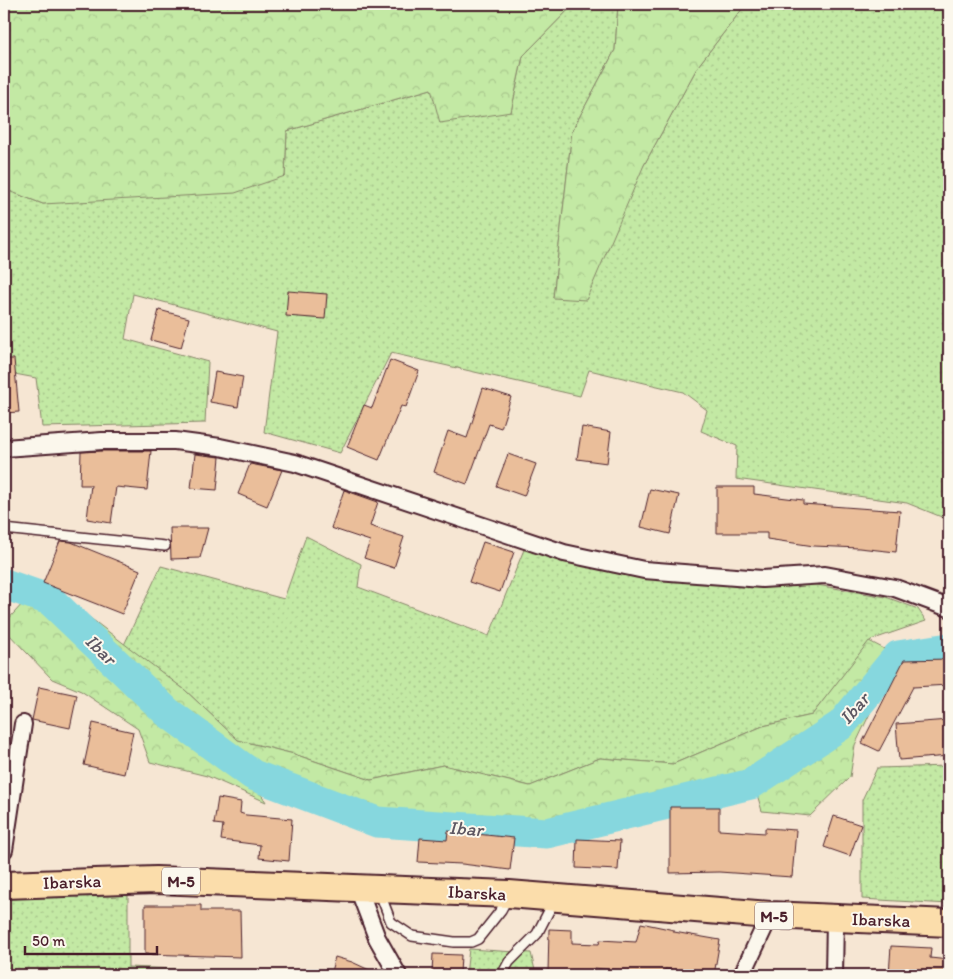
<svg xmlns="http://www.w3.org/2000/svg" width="953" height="979" viewBox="0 0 953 979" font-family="Itim,sans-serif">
<defs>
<pattern id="grass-dots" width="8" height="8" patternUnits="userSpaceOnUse" patternTransform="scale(1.25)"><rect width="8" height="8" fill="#c3e9a4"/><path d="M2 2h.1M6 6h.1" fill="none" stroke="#a9c78d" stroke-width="1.8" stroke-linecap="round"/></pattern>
<pattern id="forest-crowns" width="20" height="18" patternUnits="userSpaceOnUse" patternTransform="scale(1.25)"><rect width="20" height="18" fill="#c3e9a4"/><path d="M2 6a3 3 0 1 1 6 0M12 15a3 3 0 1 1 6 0" fill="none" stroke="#a9c78d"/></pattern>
</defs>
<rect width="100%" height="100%" fill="#f6e6d3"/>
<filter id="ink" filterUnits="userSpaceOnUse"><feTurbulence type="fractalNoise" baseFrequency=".02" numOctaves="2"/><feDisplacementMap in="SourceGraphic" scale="10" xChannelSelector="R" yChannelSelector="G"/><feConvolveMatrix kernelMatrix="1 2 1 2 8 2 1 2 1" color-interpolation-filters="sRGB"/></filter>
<g filter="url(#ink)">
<path fill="url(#grass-dots)" stroke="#868468" d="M 574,4 L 618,4 L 615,50 L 572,131 L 553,298 L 644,165 L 698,66 L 746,4 L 949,4 L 949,520 L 907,503 L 736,479 L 737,446 L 701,431 L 707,410 L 683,392 L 589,370 L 580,396 L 391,353 L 340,453 L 264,432 L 277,332 L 133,294 L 125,339 L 208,362 L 205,423 L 42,427 L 36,378 L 4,372 L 4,189 L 43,204 L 285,176 L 287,131 L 431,89 L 511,112 L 523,56 Z
M 306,536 L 361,564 L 358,587 L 489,636 L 525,547 L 811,584 L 886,597 L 918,609 L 926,621 L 871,640 L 812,715 L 763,726 L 673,764 L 600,758 L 530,786 L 443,765 L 371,780 L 294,754 L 238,740 L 185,690 L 124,645 L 161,566 L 284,599 Z
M 949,766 L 949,904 L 862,899 L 862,800 L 877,768 Z
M 128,886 L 128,967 L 201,970 L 201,975 L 4,975 L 4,894 Z
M 469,949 L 531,953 L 536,975 L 466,975 Z"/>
<path fill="url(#forest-crowns)" stroke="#868468" d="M 4,4 L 574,4 L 523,56 L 511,112 L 440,123 L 431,89 L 287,131 L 285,176 L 235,193 L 43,204 L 4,189 Z
M 618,4 L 746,4 L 698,66 L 644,165 L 586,300 L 553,298 L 572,131 L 615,50 Z
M 68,601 L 185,690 L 238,740 L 294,754 L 371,780 L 443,765 L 530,786 L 600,758 L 673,764 L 763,726 L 812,715 L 869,641 L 892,653 L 833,719 L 747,778 L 548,825 L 381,811 L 260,768 L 170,700 Z
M 24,602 L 46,607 L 166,718 L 256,786 L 266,802 L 207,776 L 150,762 L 138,729 L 81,691 L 52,679 L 4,629 L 4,624 Z
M 883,686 L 855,745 L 850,777 L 810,816 L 762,811 L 756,791 L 843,734 Z"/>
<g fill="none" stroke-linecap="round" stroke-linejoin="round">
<path stroke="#86d7de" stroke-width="31" d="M 4,584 L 50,600 L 167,712 L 253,775 L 377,822 L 547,833 L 751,784 L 841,725 L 898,656 L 949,648"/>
</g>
<path fill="#eabe9a" stroke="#4a1f2b" d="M 288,291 L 327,294 L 325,319 L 286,316 Z
M 159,310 L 189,318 L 181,348 L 151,340 Z
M 4,359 L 14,359 L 19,412 L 4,413 Z
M 390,360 L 419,371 L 406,407 L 401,406 L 379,460 L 347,447 L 364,405 L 372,408 Z
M 215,372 L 243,377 L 238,407 L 210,402 Z
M 483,388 L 511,397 L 501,428 L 489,424 L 467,484 L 434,472 L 448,431 L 467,438 Z
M 582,427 L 611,432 L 607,463 L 577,459 Z
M 102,451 L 151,451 L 147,490 L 116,487 L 111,523 L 87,519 L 91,485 L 80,485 L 81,452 Z
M 195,454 L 220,457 L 217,490 L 191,488 Z
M 508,454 L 536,464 L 524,496 L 496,486 Z
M 250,464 L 282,470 L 267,506 L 238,494 Z
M 717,487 L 754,487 L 754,494 L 803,500 L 803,504 L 900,511 L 896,552 L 859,548 L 814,546 L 767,539 L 767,533 L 717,533 Z
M 650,489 L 679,495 L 670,534 L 641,527 Z
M 344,490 L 378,502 L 370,526 L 404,537 L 394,568 L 364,558 L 370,541 L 331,528 Z
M 170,528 L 208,528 L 200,558 L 171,559 Z
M 60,541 L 71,542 L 140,570 L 122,614 L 43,583 Z
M 483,542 L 514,552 L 500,592 L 469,582 Z
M 949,659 L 949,685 L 913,687 L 879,751 L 862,743 L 904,660 Z
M 39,687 L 77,695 L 70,728 L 32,720 Z
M 949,720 L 949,756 L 899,760 L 896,724 Z
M 93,723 L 133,732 L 124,774 L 84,765 Z
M 218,798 L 241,802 L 240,813 L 246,815 L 292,819 L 289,861 L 259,858 L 260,845 L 221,840 L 223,825 L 214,824 Z
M 670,807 L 719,807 L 719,830 L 765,833 L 765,828 L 796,830 L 792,877 L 719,872 L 670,873 Z
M 834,816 L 861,825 L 850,856 L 824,847 Z
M 448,831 L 514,838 L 510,870 L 462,864 L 418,862 L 420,838 L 447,840 Z
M 577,839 L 620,841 L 618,870 L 576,868 Z
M 145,905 L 201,905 L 201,911 L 240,911 L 241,957 L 145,954 Z
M 641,923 L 674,930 L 674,932 L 720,940 L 714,975 L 699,975 L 665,969 L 664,975 L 645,975 L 625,971 L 594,968 L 594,971 L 571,970 L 571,974 L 548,973 L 549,929 L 572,930 L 572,943 L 599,944 L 600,940 L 636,942 Z
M 891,946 L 931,948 L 930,958 L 949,960 L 949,975 L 889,975 Z
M 433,954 L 461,955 L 460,974 L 432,973 Z
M 335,957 L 352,962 L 380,975 L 330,975 Z"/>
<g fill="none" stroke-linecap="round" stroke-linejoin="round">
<defs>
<path id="lane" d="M 4,529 L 165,546
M 379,891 L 391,922 L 412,936 L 454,942 L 471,942 L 478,939 L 501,910 L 508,897
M 502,975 L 509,962 L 537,934 L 554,901"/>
<path id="street" d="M 4,448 L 102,441 L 175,441 L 220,447 L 295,463 L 564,553 L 644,570 L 762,579 L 825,575 L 895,588 L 949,608
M 4,850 L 23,724
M 358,888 L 377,938 L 398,975
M 742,975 L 770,915
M 834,975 L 835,919"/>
<path id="primary" d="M 4,885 L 156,880 L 379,889 L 509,894 L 770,915 L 949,923"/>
</defs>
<use href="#lane" stroke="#4a1f2b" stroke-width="12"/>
<use href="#street" stroke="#4a1f2b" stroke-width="20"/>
<use href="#primary" stroke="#4a1f2b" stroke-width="30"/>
<use href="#lane" stroke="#fbf7ec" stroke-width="9"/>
<use href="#street" stroke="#fbf7ec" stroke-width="16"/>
<use href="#primary" stroke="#fbddab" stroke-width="26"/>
</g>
</g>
<g text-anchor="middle" stroke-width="4" stroke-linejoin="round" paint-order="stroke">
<g fill="#fbf7ec" stroke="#7f6065" stroke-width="1">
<rect x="162" y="867.5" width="38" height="27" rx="4"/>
<rect x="755" y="902.5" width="38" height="27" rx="4"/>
</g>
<g font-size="16" font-weight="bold" fill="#4a1f2b">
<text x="181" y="887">M-5</text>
<text x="774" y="922">M-5</text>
</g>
<g font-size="18" fill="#4a1f2b" stroke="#fbf7ec">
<text transform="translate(72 882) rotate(-2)" y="6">Ibarska</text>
<text transform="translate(477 893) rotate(3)" y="6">Ibarska</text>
<text transform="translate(881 920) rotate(2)" y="6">Ibarska</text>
</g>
<g font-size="19" font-style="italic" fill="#5c5661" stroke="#fbf7ec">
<text transform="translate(101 649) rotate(44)" y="7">Ibar</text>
<text transform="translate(854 708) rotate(-49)" y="7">Ibar</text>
<text transform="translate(466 828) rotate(4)" y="7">Ibar</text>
</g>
</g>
<rect width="953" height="979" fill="none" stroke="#fbf7ec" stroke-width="20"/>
<rect x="10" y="10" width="933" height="959" fill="none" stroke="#4a1f2b" stroke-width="2" filter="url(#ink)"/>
<path d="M25 946v8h132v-8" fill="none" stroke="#4a1f2b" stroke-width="2.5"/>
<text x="32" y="946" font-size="15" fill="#4a1f2b" stroke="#fbf7ec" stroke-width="4" paint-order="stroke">50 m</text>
</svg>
